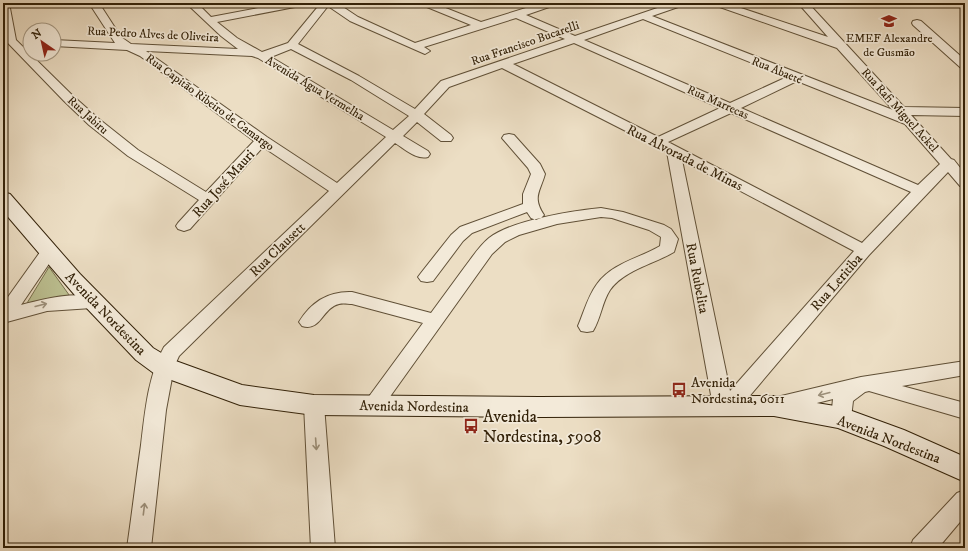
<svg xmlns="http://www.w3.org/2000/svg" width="968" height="551" viewBox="0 0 968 551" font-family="'IM FELL DW Pica',serif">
<rect width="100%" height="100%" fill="#ecdec4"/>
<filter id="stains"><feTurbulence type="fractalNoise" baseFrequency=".005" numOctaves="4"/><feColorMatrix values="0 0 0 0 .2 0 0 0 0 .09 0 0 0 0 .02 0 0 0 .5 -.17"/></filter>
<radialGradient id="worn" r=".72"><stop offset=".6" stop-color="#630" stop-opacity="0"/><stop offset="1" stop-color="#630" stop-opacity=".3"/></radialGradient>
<path fill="#bcc091" stroke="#77704c" d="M 49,267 L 72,299 L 24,308 Z"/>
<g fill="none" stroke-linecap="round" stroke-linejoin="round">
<defs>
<path id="minor" d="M 3,3 L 9,3 L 16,40 L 72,95 L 99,119 L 138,150 L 206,192 L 254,141 L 140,56 L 127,50 L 54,46 L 54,40 L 115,43 L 89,3 L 99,3 L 121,37 L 131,44 L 238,49 L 221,36 L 186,3 L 197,3 L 211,17 L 285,3 L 305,3 L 300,6 L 217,22 L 237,38 L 262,52 L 288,43 L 321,3 L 337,3 L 358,17 L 415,43 L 471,25 L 422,5 L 420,3 L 433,3 L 481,22 L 542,3 L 557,3 L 555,5 L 526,15 L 575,36 L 672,3 L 686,3 L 684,5 L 652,16 L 893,110 L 837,48 L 714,5 L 712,3 L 726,3 L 828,37 L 798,3 L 808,3 L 904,107 L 965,108 L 965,116 L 911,115 L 951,159 L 954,160 L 965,174 L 965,187 L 960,186 L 948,172 L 869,255 L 736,412 L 729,414 L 716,412 L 713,406 L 667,152 L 502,68 L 449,87 L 424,114 L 451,135 L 453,138 L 451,141 L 441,141 L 417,122 L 403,136 L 428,151 L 430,154 L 428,157 C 416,160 405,149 395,143 L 179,356 L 174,367 L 166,410 L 151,548 L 127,548 C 132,514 136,479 141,445 C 145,412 148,376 164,347 L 329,191 L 263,147 L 190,229 L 184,231 L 178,229 L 176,226 L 178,223 L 199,200 L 128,156 L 89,125 L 64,101 L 6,41 L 3,25 ZM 328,6 L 350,21 L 425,54 L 430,51 L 424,47 L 516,18 L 565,39 L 441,81 L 415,109 L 359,76 L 298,44 ZM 643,19 L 787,77 L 730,103 L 584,40 ZM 574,43 L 720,108 L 658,137 L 513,64 ZM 291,49 L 351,80 L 409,116 L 393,130 L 271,57 ZM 146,51 L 252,56 L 258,58 L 386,137 L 337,183 L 267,137 ZM 797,81 L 905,124 L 940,164 L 918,185 L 741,108 ZM 731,113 L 911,192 L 862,243 L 668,142 ZM 682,160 L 854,251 L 730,391 Z
M 917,20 L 921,21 L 965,60 L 965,69 L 961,68 L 913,25 L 912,23 L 913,21 Z
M 509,134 L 514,135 L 540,164 L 545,174 C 540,192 532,197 544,215 L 541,218 L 536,220 L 531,218 L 527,212 L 472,233 L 463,241 L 433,281 L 427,282 L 421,281 L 418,277 L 421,273 L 451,235 L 460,227 L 523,204 L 523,194 L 531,174 L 528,168 L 502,138 L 504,135 Z
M 601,208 L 623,212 L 664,225 L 671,229 L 678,239 L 674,252 C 654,264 624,270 610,290 C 602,302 601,318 593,331 L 587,332 L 581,331 L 578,326 C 584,312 588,296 597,284 C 612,263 640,258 660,246 L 661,237 L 649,230 L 612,218 L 601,217 L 557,224 L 519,235 L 505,242 L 492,254 L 379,412 L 372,414 L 365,412 L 362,406 L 423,323 L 352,304 C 348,304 343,303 339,304 C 322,308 321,332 302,326 L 299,322 C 311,302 329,291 352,292 L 431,313 C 442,298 453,283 464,268 C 472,258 479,246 489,238 C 512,220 572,211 601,208 Z
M 49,247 L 55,248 L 57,252 L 21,305 C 44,299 74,291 98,298 L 101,302 L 98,306 L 92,308 L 47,311 L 3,323 L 3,304 L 43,248 Z
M 965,361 L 965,375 L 902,386 L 965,403 L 965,419 L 869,391 L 865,392 L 853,401 L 851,418 L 848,424 L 841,426 L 834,424 L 831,418 L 833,399 L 777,413 L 770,411 L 767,405 L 770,399 L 777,397 L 861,377 Z
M 314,397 L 321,399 L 324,405 L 335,548 L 311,548 L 304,405 L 307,399 Z
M 965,490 L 965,516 L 938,548 L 910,548 L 913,540 L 957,493 Z"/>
<path id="secondary" d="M 3,192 L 10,194 L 80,274 L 153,348 L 173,360 L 242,385 L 314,395 L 539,397 L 774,396 L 841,407 L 904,430 L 965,457 L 965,482 L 884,446 L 838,428 L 774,416 L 539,417 L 314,415 L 240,405 L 155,374 L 136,360 L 79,300 L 3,211 Z"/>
</defs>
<use href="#minor" stroke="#605037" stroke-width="2"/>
<use href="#secondary" stroke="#322108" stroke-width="2"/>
<use href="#minor" fill="#f3ead9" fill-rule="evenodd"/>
<use href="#secondary" fill="#f3ead9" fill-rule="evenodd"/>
</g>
<defs><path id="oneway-shaft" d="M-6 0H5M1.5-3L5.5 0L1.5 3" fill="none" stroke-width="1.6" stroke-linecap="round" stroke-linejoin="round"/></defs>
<g stroke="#9c907b">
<use href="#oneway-shaft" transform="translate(41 305) rotate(-14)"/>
<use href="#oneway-shaft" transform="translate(824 394) rotate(166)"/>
<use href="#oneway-shaft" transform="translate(316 444) rotate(86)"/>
<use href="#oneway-shaft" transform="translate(144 509) rotate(-83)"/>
</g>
<defs>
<symbol id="school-bare" viewBox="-9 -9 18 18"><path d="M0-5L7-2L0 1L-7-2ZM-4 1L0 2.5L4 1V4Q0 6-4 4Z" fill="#8f2418" stroke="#f3ead9" stroke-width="2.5" paint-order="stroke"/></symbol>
<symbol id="bus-bare" viewBox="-9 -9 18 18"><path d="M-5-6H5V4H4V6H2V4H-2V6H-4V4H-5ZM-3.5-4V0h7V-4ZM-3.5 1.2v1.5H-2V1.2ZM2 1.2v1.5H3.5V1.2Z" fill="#8f2418" stroke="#f3ead9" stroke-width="2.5" paint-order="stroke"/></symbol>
</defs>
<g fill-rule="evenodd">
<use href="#school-bare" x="878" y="10" width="22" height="22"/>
<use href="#bus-bare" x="668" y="379" width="22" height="22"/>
<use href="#bus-bare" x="460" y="415" width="22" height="22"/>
</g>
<g text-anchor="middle" stroke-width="3.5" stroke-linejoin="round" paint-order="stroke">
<g font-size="12" fill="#322108" stroke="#f3ead9">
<text transform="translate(153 34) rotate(3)" y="4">Rua Pedro Alves de Oliveira</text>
<text transform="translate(525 43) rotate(-19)" y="4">Rua Francisco Bucarelli</text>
<text transform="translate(777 70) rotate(22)" y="4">Rua Abaeté</text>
<text transform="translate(315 88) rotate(31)" y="4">Avenida Água Vermelha</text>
<text transform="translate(210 102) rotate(36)" y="4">Rua Capitão Ribeiro de Camargo</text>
<text transform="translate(718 102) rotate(24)" y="4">Rua Marrecas</text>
<text transform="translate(900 110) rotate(48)" y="4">Rua Rafi Miguel Ackel</text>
<text transform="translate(88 115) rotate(42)" y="4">Rua Jabiru</text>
</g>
<g font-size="12" fill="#322108" stroke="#f3ead9">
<text x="889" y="42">EMEF Alexandre<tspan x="889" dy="14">de Gusmão</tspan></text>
</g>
<g font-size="14" fill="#322108" stroke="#f3ead9">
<text transform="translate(685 157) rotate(27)" y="5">Rua Alvorada de Minas</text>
<text transform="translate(223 183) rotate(-48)" y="5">Rua José Mauri</text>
<text transform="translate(277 249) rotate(-44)" y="5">Rua Clausett</text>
<text transform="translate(698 278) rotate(79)" y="5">Rua Rubelita</text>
<text transform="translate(836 282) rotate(-49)" y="5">Rua Leritiba</text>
<text transform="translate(106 313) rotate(46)" y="5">Avenida Nordestina</text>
<text transform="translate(414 406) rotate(1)" y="5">Avenida Nordestina</text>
<text transform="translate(889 439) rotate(21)" y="5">Avenida Nordestina</text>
</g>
<g font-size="14" fill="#322108" stroke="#f3ead9" text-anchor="start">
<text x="691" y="387">Avenida<tspan x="691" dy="16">Nordestina, 6011</tspan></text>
</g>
<g font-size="17" fill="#322108" stroke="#f3ead9" text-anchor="start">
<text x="483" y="422">Avenida<tspan x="483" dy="20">Nordestina, 5908</tspan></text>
</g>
</g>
<rect width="968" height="551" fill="none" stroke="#ecdec4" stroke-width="16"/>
<rect x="4" y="4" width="960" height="543" fill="none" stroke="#322108" stroke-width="2"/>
<rect x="8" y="8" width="952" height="535" fill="none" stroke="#322108"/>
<g transform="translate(42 42) rotate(326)"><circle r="19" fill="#f3ead9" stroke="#a69a85"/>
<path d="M0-3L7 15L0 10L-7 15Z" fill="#8f2418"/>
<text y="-6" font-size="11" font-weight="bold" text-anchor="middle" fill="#322108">N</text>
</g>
<rect width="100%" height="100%" filter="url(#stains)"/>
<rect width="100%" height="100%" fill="url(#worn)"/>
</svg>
